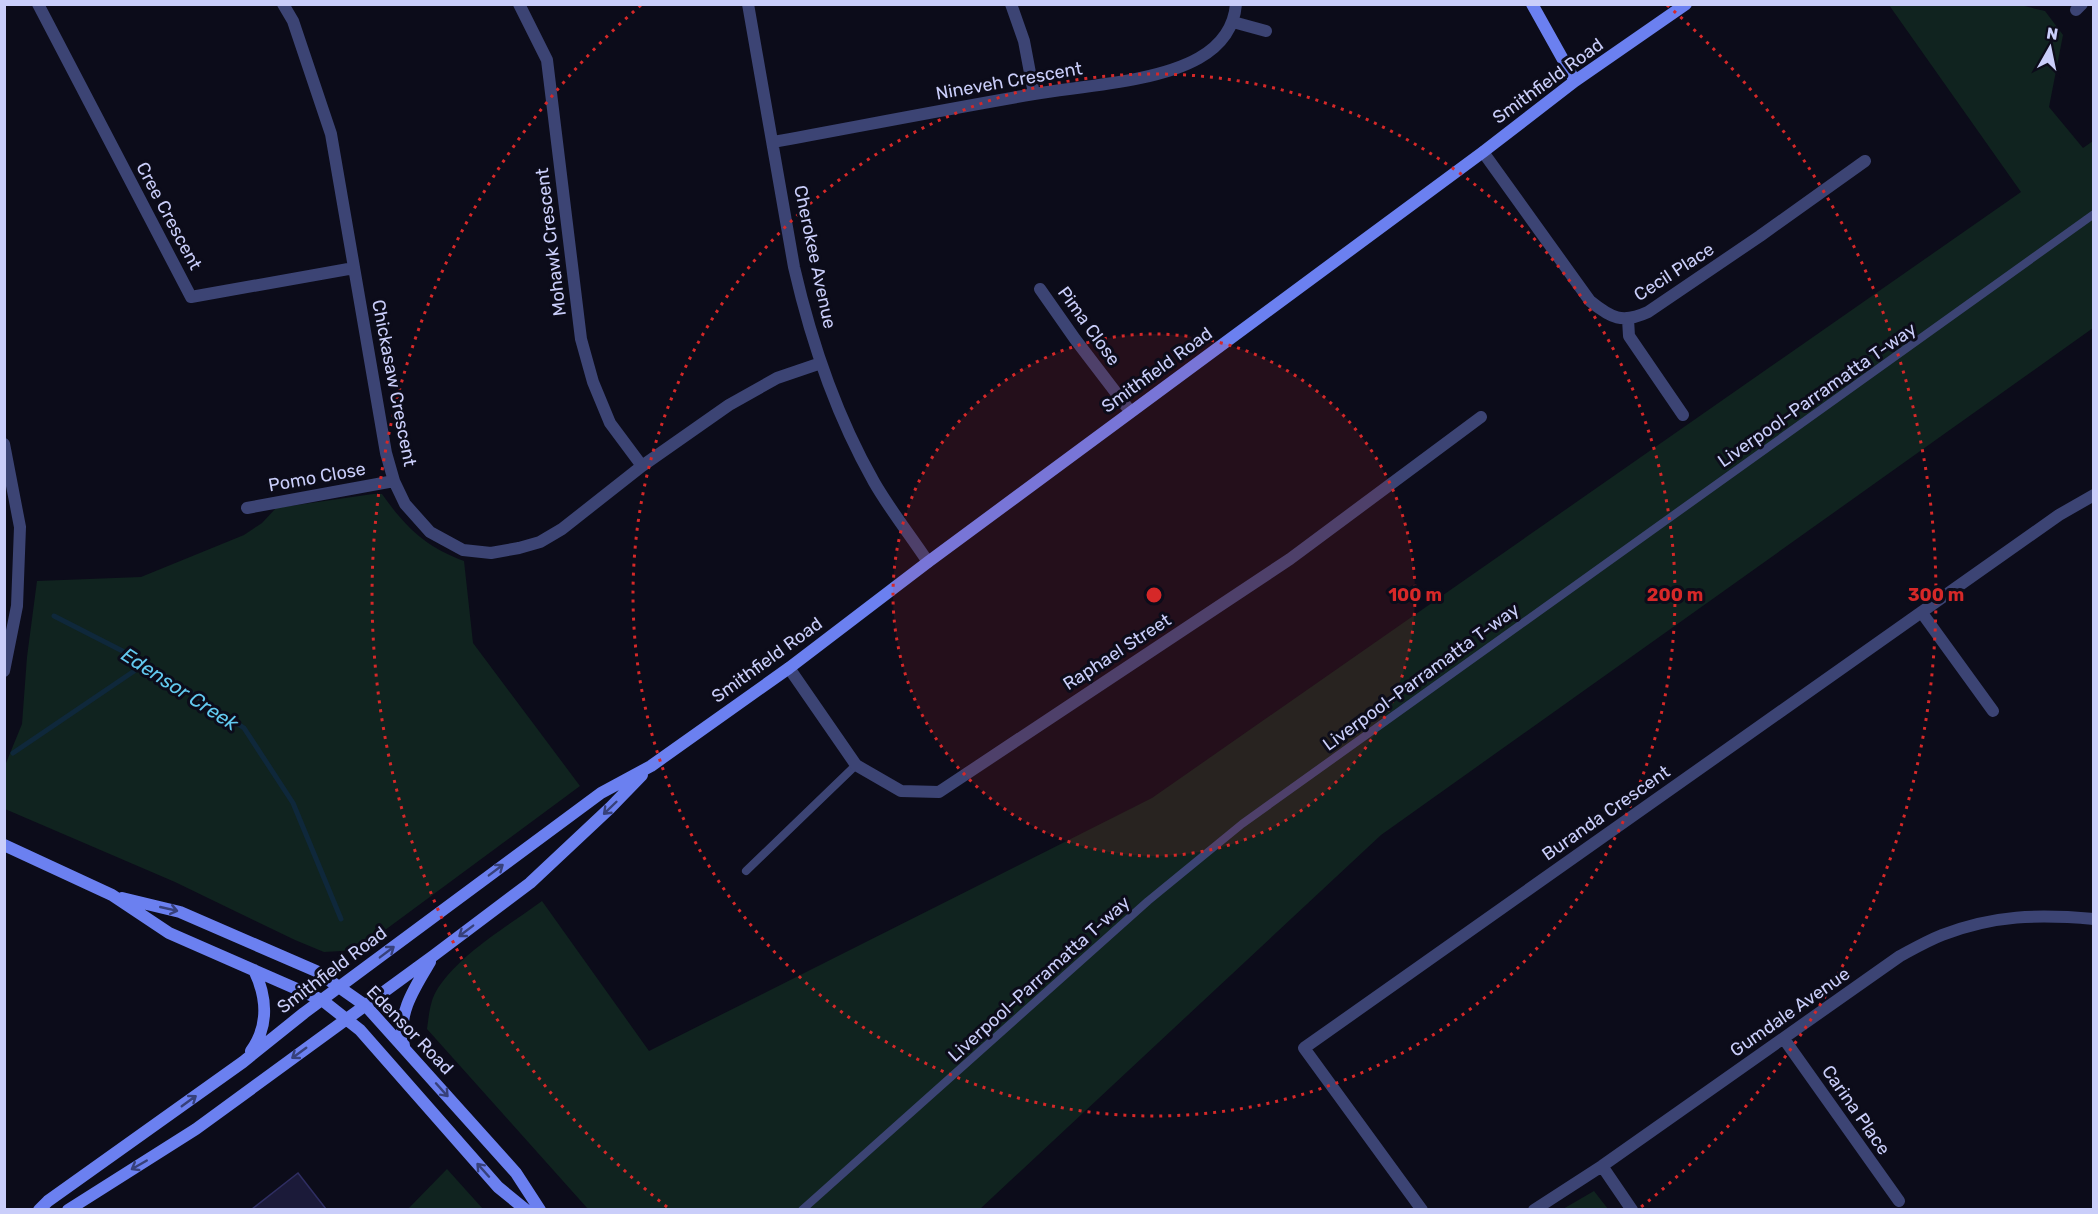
<svg xmlns="http://www.w3.org/2000/svg" width="2098" height="1214" viewBox="0 0 2098 1214" font-family="Rubik,sans-serif">
<rect width="100%" height="100%" fill="#0c0c1a"/>
<path fill="#10231f" d="M 1889,5 L 2020,5 L 2045,11 L 2063,35 L 2049,107 L 2083,148 L 2093,141 L 2093,328 L 1381,835 L 980,1209 L 588,1209 L 427,1029 C 429,1015 430,1000 438,988 C 461,953 508,926 542,901 L 649,1051 L 1152,798 L 2021,192 Z
M 373,494 L 382,494 C 406,528 426,547 464,561 L 473,643 L 580,786 L 358,950 L 324,952 L 295,940 L 175,882 L 5,809 L 4,768 L 22,724 L 27,657 L 37,581 L 141,577 L 244,535 L 262,523 L 276,508 Z
M 447,1169 L 483,1209 L 408,1209 Z
M 1594,1191 L 1608,1209 L 1563,1209 Z"/>
<g fill="none" stroke-linecap="round" stroke-linejoin="round">
<path stroke="#0f283b" stroke-width="5" d="M 54,616 L 146,663 L 244,728 L 293,803 L 341,919
M 13,753 L 146,663"/>
</g>
<path fill="#1b1a39" stroke="#2f2e62" stroke-width="1.5" d="M 298,1173 L 326,1209 L 252,1209 Z"/>
<g fill="none" stroke-linecap="round" stroke-linejoin="round">
<path stroke="#3c4474" stroke-width="8" d="M 746,871 L 856,765
M 802,1210 L 1148,901 L 1242,824 L 2094,214"/>
<path stroke="#3c4474" stroke-width="12" d="M 38,4 L 191,297 L 354,268
M 283,4 L 293,21 L 331,134 L 386,453 L 394,481 L 405,504 L 430,532 L 463,550 L 491,553 L 519,548 L 540,542 L 562,529 L 642,466 L 729,405 L 777,378 L 821,363
M 519,4 L 547,60 L 581,339 L 593,382 L 610,423 L 642,466
M 748,4 L 794,267 C 811,341 836,415 874,482 C 890,510 911,536 928,562
M 1011,4 L 1024,41 L 1034,94
M 2076,10 L 2082,4
M 1233,22 L 1266,31
M 773,142 C 860,126 947,109 1034,94 C 1083,86 1157,82 1199,58 C 1220,46 1234,29 1236,4
M 1483,152 L 1590,301 C 1611,318 1622,324 1648,312 L 1760,236 L 1865,161
M 1040,289 L 1075,339 L 1130,411
M 1628,319 L 1629,336 L 1683,415
M 4,444 L 20,527 L 17,606 L 4,671
M 247,508 L 394,481
M 1922,613 L 1993,711
M 789,668 L 856,765 L 901,791 L 939,792 L 1290,559 L 1481,417
M 1784,1039 L 1899,1201
M 1602,1166 L 1632,1210
M 1422,1210 L 1304,1048 L 2059,515 L 2094,495
M 1534,1210 L 1602,1166 L 1900,956 C 1913,949 1927,941 1942,935 C 1994,915 2038,914 2094,919"/>
<path stroke="#6b80f0" stroke-width="12" d="M 1532,4 L 1575,81
M 4,845 L 112,895 L 169,933 L 322,1000 L 360,1030 L 498,1187 L 526,1210
M 122,898 L 180,912 L 316,971 L 366,1006 L 516,1173 L 540,1210
M 404,1046 C 396,1015 415,987 430,962
M 251,1051 C 269,1026 267,997 254,970
M 39,1210 L 48,1201 L 243,1062 L 304,1013 L 601,793 L 651,766 L 789,668 L 928,562 L 1483,152 L 1575,81 L 1686,4
M 68,1210 L 196,1129 L 433,956 L 530,883 L 610,808 L 642,775"/>
</g>
<defs><path id="oneway-shaft" d="M-6 0H5M1.5-3L5.5 0L1.5 3" fill="none" stroke-width="1.6" stroke-linecap="round" stroke-linejoin="round" transform="scale(1.5)"/></defs>
<g stroke="#37407a">
<use href="#oneway-shaft" transform="translate(610 808) rotate(136)"/>
<use href="#oneway-shaft" transform="translate(496 870) rotate(-37)"/>
<use href="#oneway-shaft" transform="translate(169 909) rotate(13)"/>
<use href="#oneway-shaft" transform="translate(466 931) rotate(143)"/>
<use href="#oneway-shaft" transform="translate(387 952) rotate(-37)"/>
<use href="#oneway-shaft" transform="translate(299 1053) rotate(144)"/>
<use href="#oneway-shaft" transform="translate(442 1090) rotate(48)"/>
<use href="#oneway-shaft" transform="translate(189 1101) rotate(-36)"/>
<use href="#oneway-shaft" transform="translate(139 1165) rotate(150)"/>
<use href="#oneway-shaft" transform="translate(483 1170) rotate(-132)"/>
</g>
<circle cx="1154" cy="595" r="261" fill="#d62828" fill-opacity=".12"/>
<g fill="none" stroke="#d62828" stroke-width="3" stroke-dasharray="3 6">
<circle cx="1154" cy="595" r="261"/>
<circle cx="1154" cy="595" r="521"/>
<path d="M667 1207A782 782 0 0 1 641 5M1667 5A782 782 0 0 1 1641 1207"/>
</g>
<g text-anchor="middle" stroke-width="6" stroke-linejoin="round" paint-order="stroke">
<g font-size="18" fill="#cacefa" stroke="#0c0c1a">
<text transform="translate(1009 81) rotate(-10)" y="6">Nineveh Crescent</text>
<text transform="translate(1548 81) rotate(-36)" y="6">Smithfield Road</text>
<text transform="translate(169 216) rotate(62)" y="6">Cree Crescent</text>
<text transform="translate(551 242) rotate(-97)" y="6">Mohawk Crescent</text>
<text transform="translate(815 257) rotate(78)" y="6">Cherokee Avenue</text>
<text transform="translate(1674 272) rotate(-33)" y="6">Cecil Place</text>
<text transform="translate(1089 326) rotate(54)" y="6">Pima Close</text>
<text transform="translate(1157 370) rotate(-36)" y="6">Smithfield Road</text>
<text transform="translate(394 383) rotate(79)" y="6">Chickasaw Crescent</text>
<text transform="translate(1817 395) rotate(-35)" y="6">Liverpool–Parramatta T-way</text>
<text transform="translate(317 477) rotate(-10)" y="6">Pomo Close</text>
<text transform="translate(1117 652) rotate(-33)" y="6">Raphael Street</text>
<text transform="translate(767 660) rotate(-36)" y="6">Smithfield Road</text>
<text transform="translate(1421 677) rotate(-36)" y="6">Liverpool–Parramatta T-way</text>
<text transform="translate(1606 813) rotate(-35)" y="6">Buranda Crescent</text>
<text transform="translate(332 970) rotate(-37)" y="6">Smithfield Road</text>
<text transform="translate(1039 979) rotate(-42)" y="6">Liverpool–Parramatta T-way</text>
<text transform="translate(1790 1012) rotate(-35)" y="6">Gumdale Avenue</text>
<text transform="translate(410 1030) rotate(46)" y="6">Edensor Road</text>
<text transform="translate(1856 1110) rotate(55)" y="6">Carina Place</text>
</g>
<g font-size="20" font-style="italic" fill="#62c9ef" stroke="#0c0c1a">
<text transform="translate(180 689) rotate(33)" y="7">Edensor Creek</text>
</g>
</g>
<circle cx="1154" cy="595" r="9" fill="#d62828" stroke="#0c0c1a" stroke-width="3"/>
<g font-size="18" text-anchor="middle" font-weight="bold" fill="#d62828" stroke="#0c0c1a" stroke-width="6" stroke-linejoin="round" paint-order="stroke">
<text x="1415" y="601">100 m</text>
<text x="1675" y="601">200 m</text>
<text x="1936" y="601">300 m</text>
</g>
<rect width="2098" height="1214" fill="none" stroke="#cacefa" stroke-width="12"/>
<g transform="translate(2050 48) rotate(9)" stroke="#0c0c1a" stroke-width="4.5" paint-order="stroke">
<path d="M0-4.5L10 22L0 15L-10 22Z" fill="#cacefa"/>
<text y="-9" font-size="16" font-weight="bold" text-anchor="middle" fill="#cacefa">N</text>
</g>
</svg>
